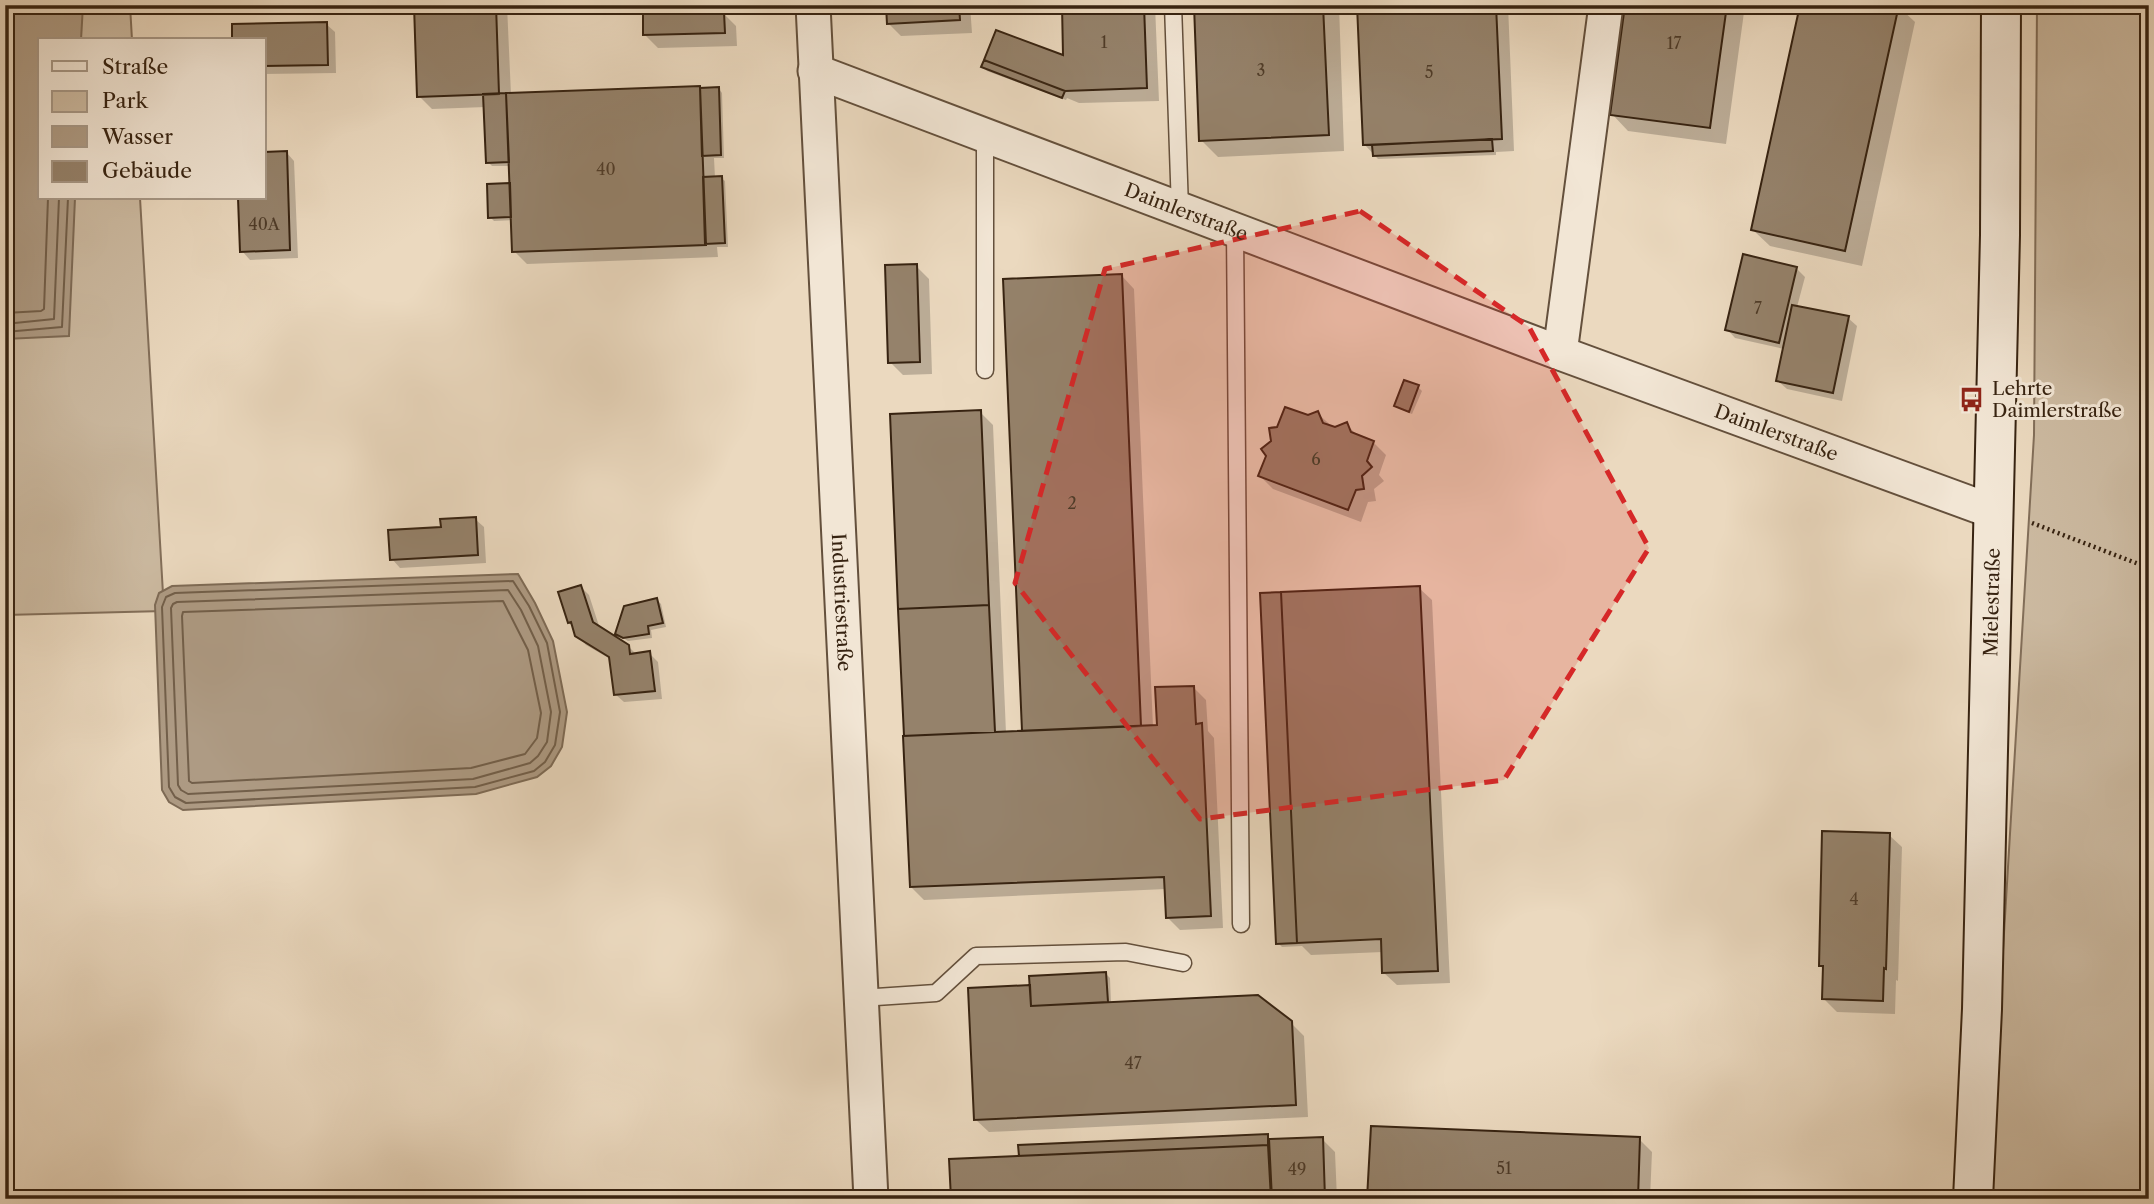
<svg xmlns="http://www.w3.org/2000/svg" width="2154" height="1204" viewBox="0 0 2154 1204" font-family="'Libre Caslon Text',serif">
<rect width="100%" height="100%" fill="#ebd9bf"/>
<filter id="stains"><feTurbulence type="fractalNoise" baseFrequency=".00286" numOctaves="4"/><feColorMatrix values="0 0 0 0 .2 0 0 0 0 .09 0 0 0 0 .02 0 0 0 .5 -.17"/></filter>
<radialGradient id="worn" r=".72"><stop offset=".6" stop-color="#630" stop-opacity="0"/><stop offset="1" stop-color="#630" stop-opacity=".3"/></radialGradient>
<path fill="#ccbaa1" stroke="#826e59" stroke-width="2" d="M 5,5 L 130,5 L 132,40 L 40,40 L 40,198 L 140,198 L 164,611 L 5,615 Z
M 2037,5 L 2149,5 L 2149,1199 L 1988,1199 L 2034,435 Z"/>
<path fill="#ae9b84" stroke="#7e6b56" stroke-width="2" d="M 5,5 L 83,5 L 81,40 L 40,40 L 40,198 L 75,198 L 69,336 L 5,339 Z
M 518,574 L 535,603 L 553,641 L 567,712 L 562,747 L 551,766 L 537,777 L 476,794 L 183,810 L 169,802 L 162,790 L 155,605 L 159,593 L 172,586 Z"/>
<path fill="#0003" d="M 416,5 L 507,5 L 511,95 L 719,89 L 722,93 L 724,158 L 714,158 L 715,178 L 721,178 L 725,181 L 728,247 L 717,247 L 718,257 L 527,264 L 514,251 L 513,220 L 494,221 L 490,217 L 511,184 L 511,166 L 492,166 L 488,162 L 486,107 L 432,109 L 419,96 Z
M 887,5 L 970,5 L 972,33 L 901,36 L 888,23 Z
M 1063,5 L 1155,5 L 1159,101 L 1079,103 L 1067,98 L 1066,100 L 987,71 L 983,67 L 1065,57 Z
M 1195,5 L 1339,5 L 1344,151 L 1218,157 L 1201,140 Z
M 1358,5 L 1508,5 L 1514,151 L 1496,152 L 1496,155 L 1378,159 L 1364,144 Z
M 1627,5 L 1745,5 L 1726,144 L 1628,131 L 1612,114 Z
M 1898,6 L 1915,22 L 1862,266 L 1770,246 L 1753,230 Z
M 723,13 L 736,26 L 737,46 L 658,48 L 645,35 Z
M 326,24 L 335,32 L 336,73 L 264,74 L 264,40 L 234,40 L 234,25 Z
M 286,152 L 294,161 L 298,258 L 250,260 L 242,251 L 240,198 L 264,198 Z
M 916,266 L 929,279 L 932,374 L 903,375 L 890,362 Z
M 1796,268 L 1805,277 L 1797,307 L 1848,318 L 1857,326 L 1842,401 L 1787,389 L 1778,381 L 1784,349 L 1735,338 L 1727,329 Z
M 1122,276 L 1134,289 L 1153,727 L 1159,727 L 1193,687 L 1206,700 L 1208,731 L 1214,738 L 1223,928 L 1180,930 L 1167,917 L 1166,889 L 924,900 L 911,887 L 980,412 L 993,425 L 1006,733 L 1024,733 Z
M 1418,387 L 1422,391 L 1412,414 L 1400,409 L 1396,406 Z
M 1317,413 L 1335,429 L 1346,424 L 1358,436 L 1373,442 L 1386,455 L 1379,475 L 1384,481 L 1374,489 L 1376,501 L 1368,502 L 1361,522 L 1273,489 L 1260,476 L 1308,417 Z
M 475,519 L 484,527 L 486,563 L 400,568 L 392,559 L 443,528 Z
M 581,587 L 589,595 L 600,629 L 628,646 L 637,655 L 649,653 L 658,662 L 662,699 L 624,702 L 615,694 L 612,660 L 586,645 L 577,635 L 569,622 Z
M 1419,588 L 1432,600 L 1450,983 L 1397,985 L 1384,973 L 1383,952 L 1311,955 L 1302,946 L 1282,947 L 1278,943 Z
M 657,600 L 661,604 L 666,627 L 651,630 L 652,638 L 628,641 L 617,634 Z
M 1889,835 L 1902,847 L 1898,981 L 1896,980 L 1895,1014 L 1837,1012 L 1824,999 L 1825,970 L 1820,966 Z
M 1106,974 L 1110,978 L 1111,1004 L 1291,1023 L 1304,1036 L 1308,1117 L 989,1132 L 976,1120 L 1032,987 Z
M 1267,1136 L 1272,1141 L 1322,1139 L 1335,1152 L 1337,1199 L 953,1199 L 1021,1158 Z
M 1639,1139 L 1652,1152 L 1650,1199 L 1369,1199 Z"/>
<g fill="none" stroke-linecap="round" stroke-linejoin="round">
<path stroke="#725f4a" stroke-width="2" d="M 5,313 L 41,311 L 44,309 L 48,198
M 5,324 L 54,319 L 59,198
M 5,332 L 62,327 L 68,198
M 513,581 L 529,606 L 547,643 L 560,712 L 555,745 L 545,762 L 534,771 L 475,787 L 186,803 L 175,797 L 169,787 L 162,607 L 166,597 L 175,593 Z
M 508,590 L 521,610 L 538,646 L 551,712 L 547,742 L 538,756 L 530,763 L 473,779 L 188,794 L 181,790 L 178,785 L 171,608 L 173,604 L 177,602 Z
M 503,601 L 528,650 L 541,713 L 537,738 L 525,754 L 471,768 L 192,783 L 189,781 L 182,616 L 183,612 Z"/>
</g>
<path fill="#95826b" stroke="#372311" stroke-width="2" d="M 414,5 L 496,5 L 499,94 L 417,97 Z
M 886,5 L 959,5 L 960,20 L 887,24 Z
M 1062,5 L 1144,5 L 1147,88 L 1065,91 L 984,60 L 996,30 L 1063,55 Z
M 1194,5 L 1323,5 L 1329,135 L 1199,141 Z
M 1357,5 L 1496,5 L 1502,139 L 1363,145 Z
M 1625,5 L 1727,5 L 1710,128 L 1610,115 Z
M 1800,5 L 1899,5 L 1845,251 L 1751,230 Z
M 724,12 L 725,33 L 643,35 L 643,14 Z
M 327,22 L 328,65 L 264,66 L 264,40 L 232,40 L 232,24 Z
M 984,60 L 1065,91 L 1062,98 L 981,67 Z
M 700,86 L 706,245 L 512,252 L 506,93 Z
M 719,87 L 721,155 L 702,156 L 700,88 Z
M 506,93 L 509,162 L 486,163 L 483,94 Z
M 1492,139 L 1493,151 L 1373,156 L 1372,145 Z
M 287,151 L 290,250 L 240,252 L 238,198 L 264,198 L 264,152 Z
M 722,176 L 725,243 L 705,244 L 703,177 Z
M 510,183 L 511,217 L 488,218 L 487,184 Z
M 1743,254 L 1797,267 L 1779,343 L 1725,330 Z
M 917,264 L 920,362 L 888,363 L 885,265 Z
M 1122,274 L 1141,726 L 1022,731 L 1003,279 Z
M 1792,305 L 1849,316 L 1833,393 L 1776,381 Z
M 1404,380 L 1419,385 L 1409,412 L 1394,406 Z
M 1285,407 L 1308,415 L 1318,411 L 1323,423 L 1335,427 L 1347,422 L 1351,432 L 1374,441 L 1367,461 L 1372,467 L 1362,476 L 1364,489 L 1356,490 L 1348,510 L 1258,476 L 1266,456 L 1261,449 L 1271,441 L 1269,428 L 1277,427 Z
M 981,410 L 989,605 L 898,609 L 890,414 Z
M 476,517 L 478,555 L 390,560 L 388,530 L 441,527 L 440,519 Z
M 581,585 L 593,622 L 629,645 L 630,654 L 650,651 L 655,691 L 614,695 L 609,657 L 575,636 L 571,622 L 568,623 L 558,592 Z
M 1420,586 L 1438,971 L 1382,973 L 1381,939 L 1297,943 L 1281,592 Z
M 1281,592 L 1297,943 L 1276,944 L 1260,593 Z
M 657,598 L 663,623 L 648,626 L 649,634 L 623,638 L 615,634 L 624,606 Z
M 989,605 L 995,732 L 904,736 L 898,609 Z
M 1194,686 L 1196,724 L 1202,723 L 1211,916 L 1166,918 L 1164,877 L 910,887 L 903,736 L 1157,725 L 1155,687 Z
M 1822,831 L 1890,833 L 1886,969 L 1884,968 L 1883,1001 L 1822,999 L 1823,966 L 1819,966 Z
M 1106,972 L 1108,1002 L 1031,1006 L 1029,976 Z
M 1030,985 L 1031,1006 L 1258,995 L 1292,1021 L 1296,1105 L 974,1120 L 968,988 Z
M 1371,1126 L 1640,1137 L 1638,1199 L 1367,1199 Z
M 1268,1134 L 1268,1145 L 1019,1156 L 1018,1145 Z
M 1323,1137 L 1325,1199 L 1272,1199 L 1269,1139 Z
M 1268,1145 L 1271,1199 L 951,1199 L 949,1159 Z"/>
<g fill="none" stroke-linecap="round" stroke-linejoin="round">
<defs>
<path id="lane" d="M 1173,5 L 1180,209
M 1235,230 L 1241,924
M 985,370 L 985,136
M 861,998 L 936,993 L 976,956 L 1126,952 L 1183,963"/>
<g id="street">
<path id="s1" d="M 813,5 L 871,1199"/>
<path id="s2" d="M 815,71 L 1560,353 L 1994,512"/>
<path d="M 1560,353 L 1606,5"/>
</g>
<g id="secondary">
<path id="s3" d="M 1973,1199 L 1982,1009 L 2000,235 L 2001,5"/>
</g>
</defs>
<use href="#lane" stroke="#64503c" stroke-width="19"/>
<use href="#street" stroke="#64503c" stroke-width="37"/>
<use href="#secondary" stroke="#372311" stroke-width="42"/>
<path stroke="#372311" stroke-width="4.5" stroke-dasharray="2 3.5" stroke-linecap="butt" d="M 2032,523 L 2149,568"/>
<use href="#lane" stroke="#f2e6d5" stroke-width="16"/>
<use href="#street" stroke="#f2e6d5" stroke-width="33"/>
<use href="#secondary" stroke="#f2e6d5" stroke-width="38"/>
</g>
<path fill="#d62828" fill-opacity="0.2" stroke="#d62828" stroke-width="5" stroke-dasharray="14 9" stroke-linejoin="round" d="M 1360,211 L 1529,327 L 1649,548 L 1504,780 L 1200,819 L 1015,583 L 1105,269 Z"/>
<defs>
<symbol id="bus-bare" viewBox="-9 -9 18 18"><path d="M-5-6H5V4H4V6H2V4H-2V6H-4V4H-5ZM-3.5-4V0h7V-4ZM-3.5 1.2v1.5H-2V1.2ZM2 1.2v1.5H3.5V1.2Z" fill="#8f2418" stroke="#f2e6d5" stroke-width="2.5" paint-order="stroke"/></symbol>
</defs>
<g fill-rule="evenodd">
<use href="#bus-bare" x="1954" y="382" width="35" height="35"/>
</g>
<g text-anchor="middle" stroke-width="6" stroke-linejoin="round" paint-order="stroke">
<g font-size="16" fill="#4e3b28">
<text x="1104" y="48">1</text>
<text x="1674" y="49">17</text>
<text x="1261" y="76">3</text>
<text x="1429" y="78">5</text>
<text x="606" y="175">40</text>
<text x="264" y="230">40A</text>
<text x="1758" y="314">7</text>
<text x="1316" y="465">6</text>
<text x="1072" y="509">2</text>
<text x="1854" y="905">4</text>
<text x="1133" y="1069">47</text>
<text x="1504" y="1174">51</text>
<text x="1297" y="1175">49</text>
</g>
<g font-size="19" fill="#372311" stroke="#f2e6d5">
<text dy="7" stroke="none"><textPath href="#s2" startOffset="397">Daimlerstraße</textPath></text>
<text dy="7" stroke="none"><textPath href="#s2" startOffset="1027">Daimlerstraße</textPath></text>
<text dy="7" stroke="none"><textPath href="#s1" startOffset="598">Industriestraße</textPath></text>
<text dy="7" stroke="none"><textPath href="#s3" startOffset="597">Mielestraße</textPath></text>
</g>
<g font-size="19" fill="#372311" stroke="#f2e6d5" text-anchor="start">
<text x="1992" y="395">Lehrte<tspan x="1992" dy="22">Daimlerstraße</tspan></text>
</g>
</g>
<rect width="2154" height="1204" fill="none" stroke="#ebd9bf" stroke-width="28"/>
<rect x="7" y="7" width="2140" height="1190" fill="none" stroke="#372311" stroke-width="3.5"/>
<rect x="14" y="14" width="2126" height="1176" fill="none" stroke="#372311" stroke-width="2"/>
<rect x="38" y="38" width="228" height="161" fill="#f2e6d5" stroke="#a79887" stroke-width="2"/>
<rect x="52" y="61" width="35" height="10" fill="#f2e6d5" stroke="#a79887" stroke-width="2"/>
<text x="102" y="74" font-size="21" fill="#372311">Straße</text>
<rect x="52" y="91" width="35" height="21" fill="#ccbaa1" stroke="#a79887" stroke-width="2"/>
<text x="102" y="108" font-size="21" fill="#372311">Park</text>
<rect x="52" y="126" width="35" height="21" fill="#ae9b84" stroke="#a79887" stroke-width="2"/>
<text x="102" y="144" font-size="21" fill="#372311">Wasser</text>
<rect x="52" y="161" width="35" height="21" fill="#95826b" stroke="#a79887" stroke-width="2"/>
<text x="102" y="178" font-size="21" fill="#372311">Gebäude</text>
<rect width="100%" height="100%" filter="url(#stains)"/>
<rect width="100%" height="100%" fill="url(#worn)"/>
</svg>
